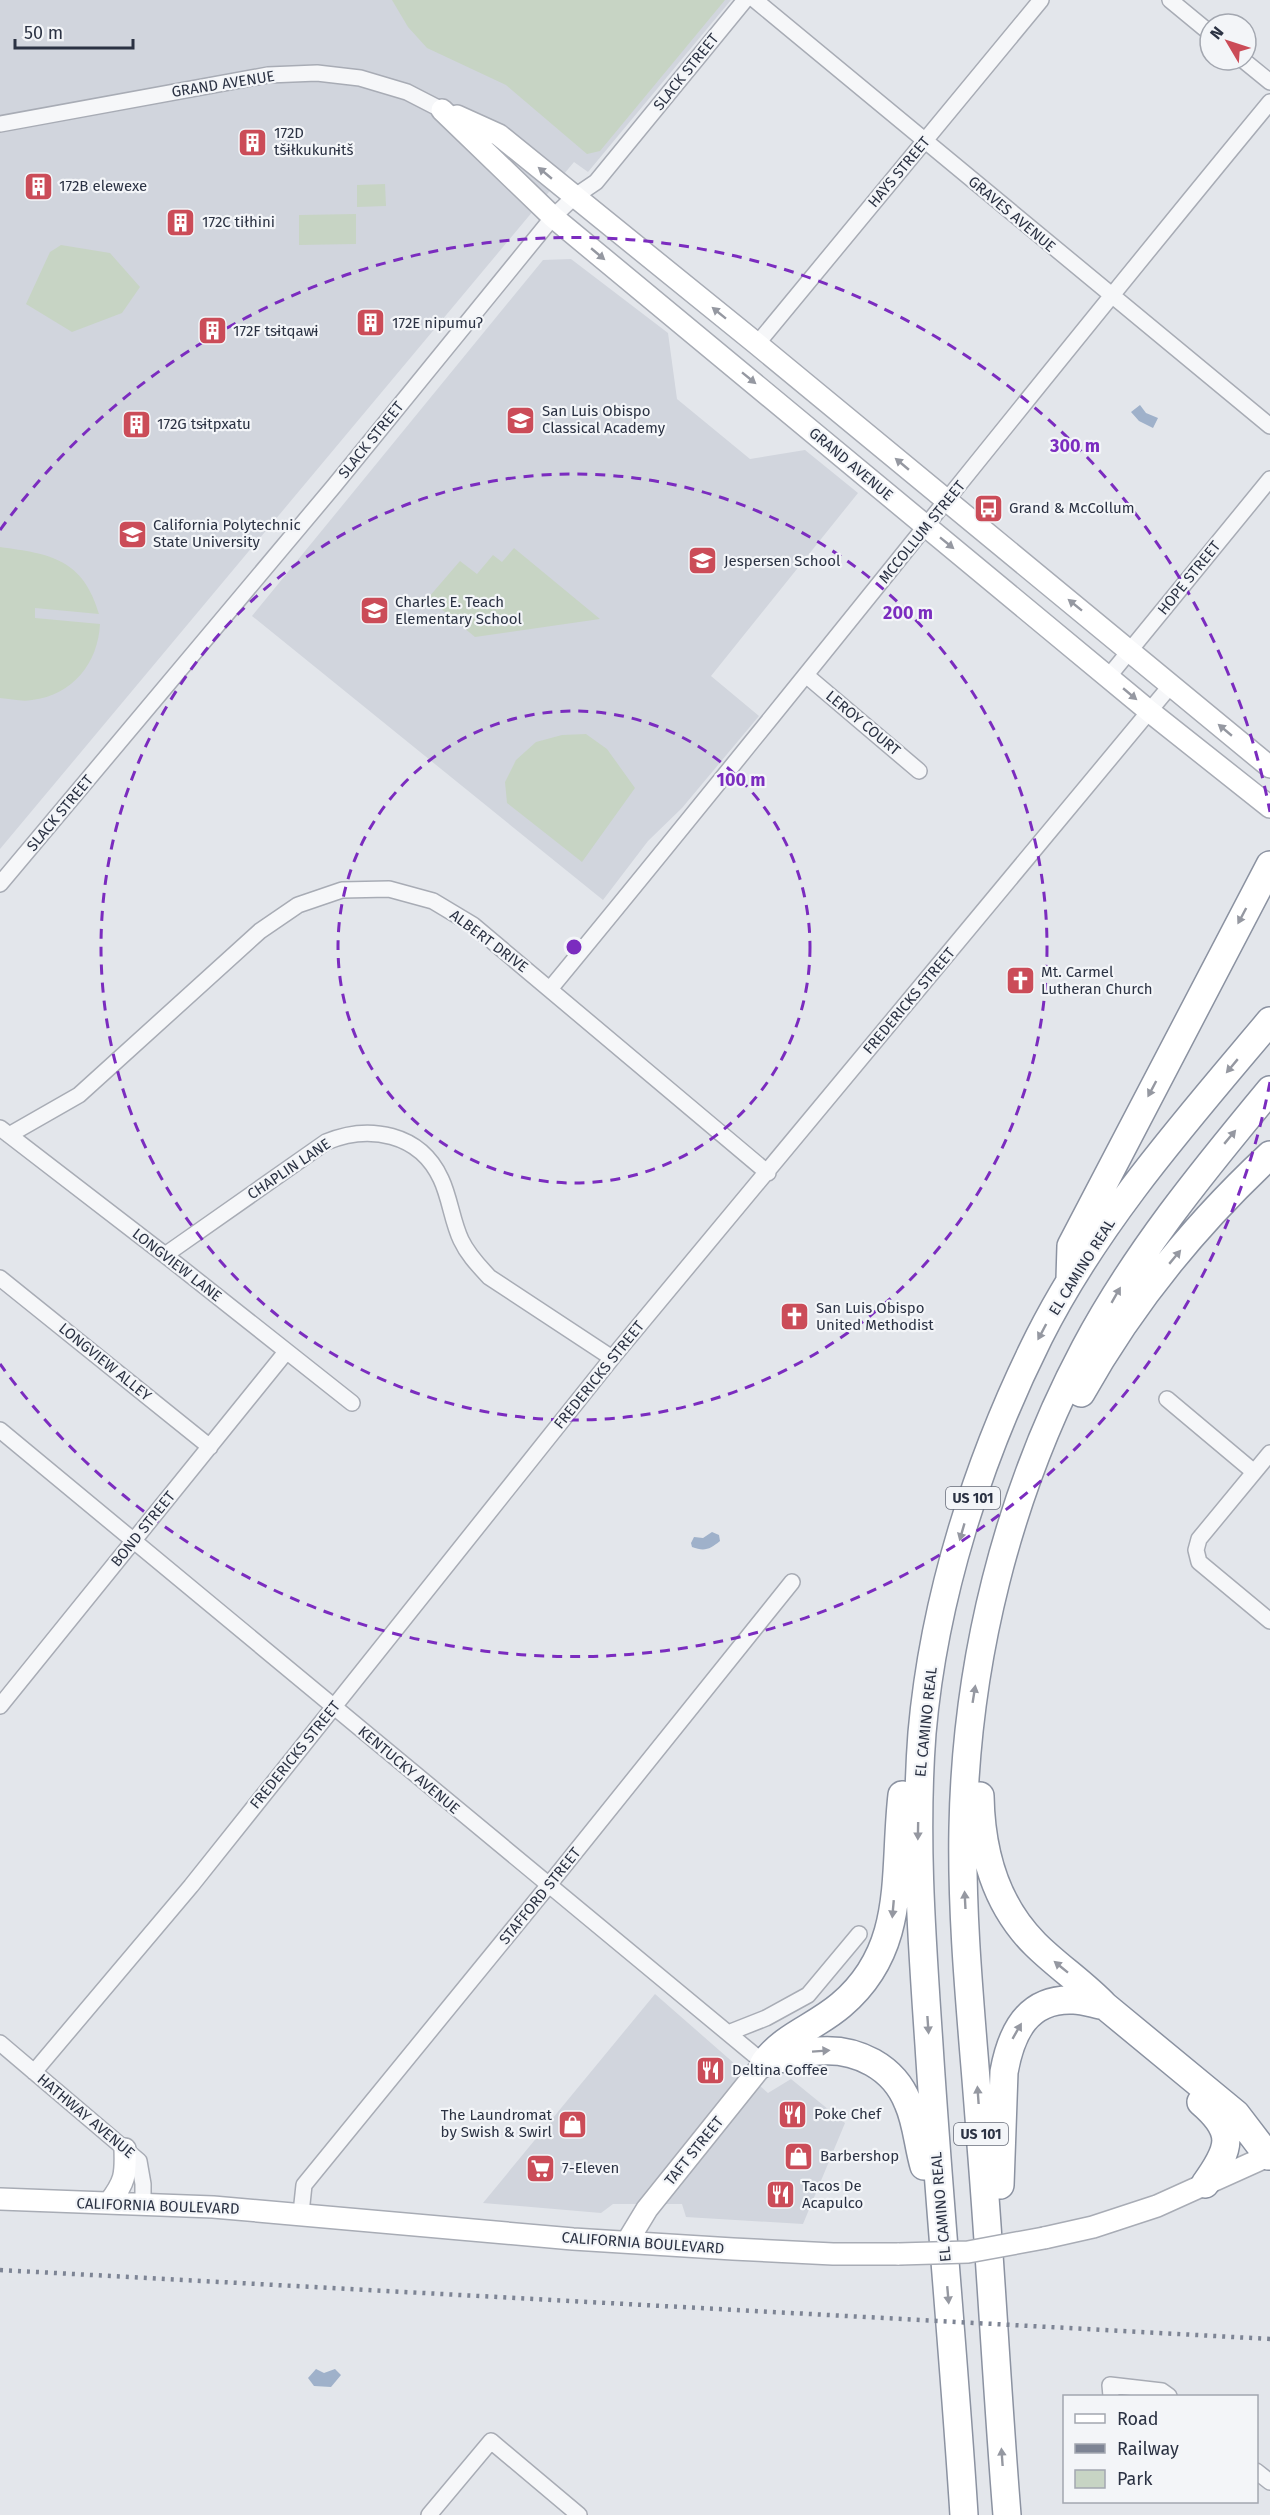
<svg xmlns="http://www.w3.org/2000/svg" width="1270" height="2515" viewBox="0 0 1270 2515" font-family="'Fira Sans',sans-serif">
<rect width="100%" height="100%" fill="#e3e6eb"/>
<path fill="#d1d5dd" d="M 0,0 L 731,0 L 588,172 L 574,162 L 0,849 Z
M 571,259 L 668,333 L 677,399 L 750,459 L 805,450 L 858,493 L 711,676 L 759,716 L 682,808 L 648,841 L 603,900 L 252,616 L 543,260 Z
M 655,1994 L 768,2093 L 791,2079 L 845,2123 L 803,2224 L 686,2217 L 682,2204 L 613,2204 L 601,2213 L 483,2203 Z"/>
<path fill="#c7d4c4" d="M 392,0 L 725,0 L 600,151 L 587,154 L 506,85 L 427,48 L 408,27 Z
M 385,184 L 386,206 L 357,207 L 357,185 Z
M 356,214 L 356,244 L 299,245 L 299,215 Z
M 61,245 L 110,253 L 140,287 L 122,313 L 72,332 L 26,304 L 50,252 Z
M 0,547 C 51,554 83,559 99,614 L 35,608 L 35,618 L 100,624 C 98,663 73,695 32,700 C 22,702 11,699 0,698 Z
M 514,548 L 600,619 L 475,637 L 428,598 L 460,561 L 477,574 L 493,555 L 502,562 Z
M 586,734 L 607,749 L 635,788 L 582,862 L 507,803 L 505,782 L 516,760 L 536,742 L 562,735 Z"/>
<path fill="#9fb1ca" d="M 1140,405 L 1146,413 L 1158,418 L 1153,428 L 1139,421 L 1131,412 Z
M 712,1532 L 719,1535 L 720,1541 C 710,1549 705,1552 692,1547 L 691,1543 L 694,1537 L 703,1538 Z
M 316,2369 L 324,2373 L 335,2369 L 341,2375 L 331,2387 L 314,2386 L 308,2378 Z"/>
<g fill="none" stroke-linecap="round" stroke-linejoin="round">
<defs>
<path id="street" d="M 755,0 L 1270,426
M 1170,0 L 1210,33
M 1243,60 L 1270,82
M 0,124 L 268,75 L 317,73 L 360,78 L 407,92 L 442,110
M 757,344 L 1041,0
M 807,676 L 919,771
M 1109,676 L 1270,479
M 0,884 L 334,486 L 553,217 L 574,197 L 596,182 L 745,0
M 550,989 C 793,695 1027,396 1270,102
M 0,1128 L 165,1255 L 352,1403
M 9,1135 L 79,1095 L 260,931 L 298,905 L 342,890 L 389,889 L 433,901 L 473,925 L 768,1173
M 165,1255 L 326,1142 C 369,1124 420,1133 441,1179 C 450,1198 452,1221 461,1240 C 468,1255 479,1266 489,1277 L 612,1358
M 0,1278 L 210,1447
M 1167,1399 L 1254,1472
M 0,1430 C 254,1641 508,1853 764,2063
M 1270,1453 L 1199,1539 L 1196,1550 L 1199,1562 L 1270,1621
M 0,1706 L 286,1352
M 728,2033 L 766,2018 L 808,1995 L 859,1934
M 0,2043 L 139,2161 L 143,2184 L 143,2203
M 34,2072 L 191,1886 L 612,1358 L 1171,685
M 301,2213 L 304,2185 L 548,1886 L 792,1582
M 1111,2396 L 1110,2385 L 1162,2391 L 1169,2396
M 1256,2471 L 1270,2482
M 429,2515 L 491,2441 L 579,2515"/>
<path id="secondary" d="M 442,110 L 553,217 L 1149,711 L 1270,807
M 457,116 L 499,135 L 757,344 L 1270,767
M 0,2199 L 213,2207 L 573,2239 L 733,2249 L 833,2254 L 899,2254
M 109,2203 C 125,2182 126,2175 125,2149
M 1044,2238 L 1093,2227 L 1157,2206 L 1270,2155
M 627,2242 L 647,2209 L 764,2063"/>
<path id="highway" d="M 1070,1279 L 1071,1246 L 1270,865
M 1081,1393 C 1130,1305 1196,1224 1270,1155
M 980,1796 C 981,1852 995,1904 1035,1944 C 1057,1966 1083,1983 1105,2006 L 1236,2114 L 1268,2156
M 765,2062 C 783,2059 801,2052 819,2051 C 857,2048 894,2067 908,2103 C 917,2123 918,2146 924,2166
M 764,2063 C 785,2035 814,2028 841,2005 C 908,1948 893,1874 902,1795
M 1201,2102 C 1236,2132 1231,2148 1205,2184
M 1000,2185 L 1004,2072 C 1011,2033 1027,1998 1073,2000 C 1083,2000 1094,2004 1105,2006
M 964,2515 C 954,2358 939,2202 929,2045 C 922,1941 914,1838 922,1733 C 934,1597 978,1459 1039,1337 C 1098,1220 1186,1121 1270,1021
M 1007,2515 C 997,2392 991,2268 981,2145 C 974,2041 961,1933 963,1828 C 966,1662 1007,1495 1085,1348 C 1135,1254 1202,1172 1270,1090"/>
</defs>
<use href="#street" stroke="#a8acb5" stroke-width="18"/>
<use href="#secondary" stroke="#a8acb5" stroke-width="24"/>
<use href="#highway" stroke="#8b92a1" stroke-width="30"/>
<use href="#street" stroke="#f6f7f9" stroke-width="15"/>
<use href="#secondary" stroke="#fff" stroke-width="21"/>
<use href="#highway" stroke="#fff" stroke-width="27"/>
<path stroke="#7d8494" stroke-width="4.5" stroke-dasharray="3 6" stroke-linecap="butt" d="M 0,2270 L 1270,2339"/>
<defs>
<path id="secondary-bridge" d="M 899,2254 L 968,2252 L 1044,2238"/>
</defs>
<use href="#secondary-bridge" stroke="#a8acb5" stroke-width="24" stroke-linecap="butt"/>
<use href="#secondary-bridge" stroke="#fff" stroke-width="21"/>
</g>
<defs><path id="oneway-solid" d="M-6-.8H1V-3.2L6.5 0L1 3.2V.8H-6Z" transform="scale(1.5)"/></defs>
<g fill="#9598a1">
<use href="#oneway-solid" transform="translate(545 173) rotate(-140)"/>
<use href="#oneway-solid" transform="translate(598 254) rotate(40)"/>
<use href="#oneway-solid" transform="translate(719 313) rotate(-141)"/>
<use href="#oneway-solid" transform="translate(749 378) rotate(39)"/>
<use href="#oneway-solid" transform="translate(902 464) rotate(-140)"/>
<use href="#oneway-solid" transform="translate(947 543) rotate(39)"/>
<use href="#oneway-solid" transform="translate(1075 605) rotate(-141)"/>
<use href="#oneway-solid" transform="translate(1130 694) rotate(40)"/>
<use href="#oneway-solid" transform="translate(1225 730) rotate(-140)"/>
<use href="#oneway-solid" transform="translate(1242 916) rotate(118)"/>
<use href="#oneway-solid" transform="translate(1232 1066) rotate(130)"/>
<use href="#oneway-solid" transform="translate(1152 1089) rotate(118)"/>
<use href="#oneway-solid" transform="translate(1230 1137) rotate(-50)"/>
<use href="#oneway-solid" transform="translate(1175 1257) rotate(-50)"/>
<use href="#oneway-solid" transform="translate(1116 1295) rotate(-60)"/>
<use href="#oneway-solid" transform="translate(1042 1332) rotate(118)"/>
<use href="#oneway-solid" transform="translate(962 1532) rotate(106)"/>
<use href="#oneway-solid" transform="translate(974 1694) rotate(-81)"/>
<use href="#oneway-solid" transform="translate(918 1831) rotate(91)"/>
<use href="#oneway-solid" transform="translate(965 1900) rotate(-93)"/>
<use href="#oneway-solid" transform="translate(893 1909) rotate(95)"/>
<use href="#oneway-solid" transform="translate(1061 1967) rotate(-141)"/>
<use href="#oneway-solid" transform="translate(928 2025) rotate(86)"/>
<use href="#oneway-solid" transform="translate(1017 2031) rotate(-60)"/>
<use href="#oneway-solid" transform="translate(821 2051) rotate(-4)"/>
<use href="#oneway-solid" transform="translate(978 2095) rotate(-94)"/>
<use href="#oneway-solid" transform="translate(948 2295) rotate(85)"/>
<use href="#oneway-solid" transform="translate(1002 2457) rotate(-94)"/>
</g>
<g fill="none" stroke="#7b2cbf" stroke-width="3" stroke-dasharray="10 8">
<circle cx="574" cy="947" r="236"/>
<circle cx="574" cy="947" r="473"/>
<path d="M1270 1082A709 709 0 0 1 0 1364M0 530A709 709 0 0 1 1270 812"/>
</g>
<defs>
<symbol id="building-square" viewBox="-11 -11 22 22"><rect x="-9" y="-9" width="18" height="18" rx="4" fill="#cb4c58" stroke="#f3f5f8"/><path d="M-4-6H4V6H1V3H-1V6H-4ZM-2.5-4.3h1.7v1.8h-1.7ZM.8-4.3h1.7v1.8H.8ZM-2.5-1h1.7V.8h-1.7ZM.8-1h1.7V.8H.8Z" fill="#fff"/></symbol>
<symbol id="school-square" viewBox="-11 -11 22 22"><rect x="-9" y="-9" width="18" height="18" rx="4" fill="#cb4c58" stroke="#f3f5f8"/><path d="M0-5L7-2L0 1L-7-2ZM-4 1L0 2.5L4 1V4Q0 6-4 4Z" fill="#fff"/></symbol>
<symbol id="bus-square" viewBox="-11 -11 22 22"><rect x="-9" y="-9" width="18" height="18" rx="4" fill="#cb4c58" stroke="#f3f5f8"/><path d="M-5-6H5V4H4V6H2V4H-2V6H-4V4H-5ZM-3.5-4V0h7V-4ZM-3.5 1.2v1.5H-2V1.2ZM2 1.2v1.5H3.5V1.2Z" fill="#fff"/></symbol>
<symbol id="university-square" viewBox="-11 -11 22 22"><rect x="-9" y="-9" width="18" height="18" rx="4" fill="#cb4c58" stroke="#f3f5f8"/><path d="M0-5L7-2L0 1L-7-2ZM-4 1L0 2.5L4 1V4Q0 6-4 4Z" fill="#fff"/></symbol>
<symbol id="church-square" viewBox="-11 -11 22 22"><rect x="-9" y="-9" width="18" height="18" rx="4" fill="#cb4c58" stroke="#f3f5f8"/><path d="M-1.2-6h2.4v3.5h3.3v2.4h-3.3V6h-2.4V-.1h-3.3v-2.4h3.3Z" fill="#fff"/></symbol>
<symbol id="restaurant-square" viewBox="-11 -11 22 22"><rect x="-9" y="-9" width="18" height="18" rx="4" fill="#cb4c58" stroke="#f3f5f8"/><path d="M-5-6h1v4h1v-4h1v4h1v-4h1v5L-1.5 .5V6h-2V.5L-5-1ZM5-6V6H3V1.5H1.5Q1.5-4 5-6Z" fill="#fff"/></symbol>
<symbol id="shop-square" viewBox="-11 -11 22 22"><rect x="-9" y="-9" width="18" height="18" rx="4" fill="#cb4c58" stroke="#f3f5f8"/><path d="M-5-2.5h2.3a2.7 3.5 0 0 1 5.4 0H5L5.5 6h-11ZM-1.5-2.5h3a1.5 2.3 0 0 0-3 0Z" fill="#fff"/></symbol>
<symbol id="supermarket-square" viewBox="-11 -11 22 22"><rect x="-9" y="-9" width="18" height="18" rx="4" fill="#cb4c58" stroke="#f3f5f8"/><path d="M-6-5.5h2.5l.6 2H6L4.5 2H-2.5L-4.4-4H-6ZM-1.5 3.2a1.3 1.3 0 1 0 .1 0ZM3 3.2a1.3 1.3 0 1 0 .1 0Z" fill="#fff"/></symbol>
</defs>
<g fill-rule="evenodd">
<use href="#building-square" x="236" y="126" width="33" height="33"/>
<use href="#building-square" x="22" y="170" width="33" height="33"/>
<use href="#building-square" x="164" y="206" width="33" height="33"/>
<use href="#building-square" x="354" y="306" width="33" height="33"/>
<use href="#building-square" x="196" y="314" width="33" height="33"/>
<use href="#school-square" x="504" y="404" width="33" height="33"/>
<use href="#building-square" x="120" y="408" width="33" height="33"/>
<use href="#bus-square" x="972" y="492" width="33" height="33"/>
<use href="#university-square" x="116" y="518" width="33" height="33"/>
<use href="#school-square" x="686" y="544" width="33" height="33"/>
<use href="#school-square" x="358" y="594" width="33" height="33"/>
<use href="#church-square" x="1004" y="964" width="33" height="33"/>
<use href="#church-square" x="778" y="1300" width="33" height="33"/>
<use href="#restaurant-square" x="694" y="2054" width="33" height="33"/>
<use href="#restaurant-square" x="776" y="2098" width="33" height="33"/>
<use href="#shop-square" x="556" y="2108" width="33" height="33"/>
<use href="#shop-square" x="782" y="2140" width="33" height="33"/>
<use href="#supermarket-square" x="524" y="2152" width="33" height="33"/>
<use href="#restaurant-square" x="764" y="2178" width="33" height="33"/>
</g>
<g text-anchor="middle" stroke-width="4.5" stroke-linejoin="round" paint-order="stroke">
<g fill="#f3f5f8" stroke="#676c79" stroke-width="1.5">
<rect x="946" y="1487" width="54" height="22" rx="4.5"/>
<rect x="954" y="2123" width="54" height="22" rx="4.5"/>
</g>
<g font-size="14" font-weight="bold" fill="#2b3243">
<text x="973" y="1503">US 101</text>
<text x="981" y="2139">US 101</text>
</g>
<g font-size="15" fill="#2b3243" stroke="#f3f5f8">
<text transform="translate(686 72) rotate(-51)" y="5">SLACK STREET</text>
<text transform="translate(223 84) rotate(-9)" y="5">GRAND AVENUE</text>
<text transform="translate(899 172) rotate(-50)" y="5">HAYS STREET</text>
<text transform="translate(1012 214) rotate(40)" y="5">GRAVES AVENUE</text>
<text transform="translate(371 440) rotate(-51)" y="5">SLACK STREET</text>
<text transform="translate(851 464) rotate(40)" y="5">GRAND AVENUE</text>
<text transform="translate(922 532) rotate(-51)" y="5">MCCOLLUM STREET</text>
<text transform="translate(1189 578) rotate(-51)" y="5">HOPE STREET</text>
<text transform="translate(863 723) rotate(40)" y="5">LEROY COURT</text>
<text transform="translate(60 813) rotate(-50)" y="5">SLACK STREET</text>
<text transform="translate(489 941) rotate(37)" y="5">ALBERT DRIVE</text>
<text transform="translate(909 1001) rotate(-50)" y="5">FREDERICKS STREET</text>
<text transform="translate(289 1169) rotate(-34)" y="5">CHAPLIN LANE</text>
<text transform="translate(177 1265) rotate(38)" y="5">LONGVIEW LANE</text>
<text transform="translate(1082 1267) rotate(-58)" y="5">EL CAMINO REAL</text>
<text transform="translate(105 1362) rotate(39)" y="5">LONGVIEW ALLEY</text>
<text transform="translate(599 1375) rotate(-51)" y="5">FREDERICKS STREET</text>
<text transform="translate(143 1529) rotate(-51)" y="5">BOND STREET</text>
<text transform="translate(926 1722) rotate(-84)" y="5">EL CAMINO REAL</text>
<text transform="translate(295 1755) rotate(-51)" y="5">FREDERICKS STREET</text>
<text transform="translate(409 1770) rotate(40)" y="5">KENTUCKY AVENUE</text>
<text transform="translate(540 1896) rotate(-51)" y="5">STAFFORD STREET</text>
<text transform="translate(86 2116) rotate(40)" y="5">HATHWAY AVENUE</text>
<text transform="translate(694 2151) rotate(-51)" y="5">TAFT STREET</text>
<text transform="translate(158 2206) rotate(2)" y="5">CALIFORNIA BOULEVARD</text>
<text transform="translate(941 2207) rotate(-95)" y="5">EL CAMINO REAL</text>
<text transform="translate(643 2243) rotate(4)" y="5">CALIFORNIA BOULEVARD</text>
</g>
<g font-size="15" fill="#2b3243" stroke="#f3f5f8" text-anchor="start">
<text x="274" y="138">172D<tspan x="274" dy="17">tšɨłkukunɨtš</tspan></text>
<text x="59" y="191">172B elewexe</text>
<text x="202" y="227">172C tiłhini</text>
<text x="392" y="328">172E nipumuʔ</text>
<text x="233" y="336">172F tsɨtqawɨ</text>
<text x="542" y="416">San Luis Obispo<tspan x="542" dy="17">Classical Academy</tspan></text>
<text x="157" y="429">172G tsɨtpxatu</text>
<text x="1009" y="513">Grand &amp; McCollum</text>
<text x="153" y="530">California Polytechnic<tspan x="153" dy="17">State University</tspan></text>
<text x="724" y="566">Jespersen School</text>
<text x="395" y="607">Charles E. Teach<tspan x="395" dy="17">Elementary School</tspan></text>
<text x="1041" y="977">Mt. Carmel<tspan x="1041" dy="17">Lutheran Church</tspan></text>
<text x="816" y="1313">San Luis Obispo<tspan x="816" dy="17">United Methodist</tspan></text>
<text x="732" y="2075">Deltina Coffee</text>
<text x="814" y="2119">Poke Chef</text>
<text x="552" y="2120" text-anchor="end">The Laundromat<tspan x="552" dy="17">by Swish &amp; Swirl</tspan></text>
<text x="820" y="2161">Barbershop</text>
<text x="562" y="2173">7-Eleven</text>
<text x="802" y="2191">Tacos De<tspan x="802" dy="17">Acapulco</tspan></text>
</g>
</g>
<circle cx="574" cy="947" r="9" fill="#7b2cbf" stroke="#f3f5f8" stroke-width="3"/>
<g font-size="18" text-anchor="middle" font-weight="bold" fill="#7b2cbf" stroke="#f3f5f8" stroke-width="4.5" stroke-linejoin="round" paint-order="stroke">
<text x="1075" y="452">300 m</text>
<text x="908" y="619">200 m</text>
<text x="741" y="786">100 m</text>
</g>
<rect x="1063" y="2395" width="195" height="108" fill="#f3f5f8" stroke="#a3a7b0" stroke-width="1.5"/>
<rect x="1075" y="2414" width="30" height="9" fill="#ffffff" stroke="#a3a7b0" stroke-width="1.5"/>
<text x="1117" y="2425" font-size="18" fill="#2b3243">Road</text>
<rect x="1075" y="2444" width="30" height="9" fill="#7d8494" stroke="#a3a7b0" stroke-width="1.5"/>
<text x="1117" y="2455" font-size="18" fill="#2b3243">Railway</text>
<rect x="1075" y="2470" width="30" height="18" fill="#c7d4c4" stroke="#a3a7b0" stroke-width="1.5"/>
<text x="1117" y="2485" font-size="18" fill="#2b3243">Park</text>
<g transform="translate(1228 42) rotate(309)"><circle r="28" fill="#f3f5f8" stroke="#a3a7b0" stroke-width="1.5"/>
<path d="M0-4.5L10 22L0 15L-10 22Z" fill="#cb4c58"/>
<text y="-9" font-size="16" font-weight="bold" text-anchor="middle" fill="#2b3243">N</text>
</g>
<path d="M15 39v9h118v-9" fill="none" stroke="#2b3243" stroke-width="3"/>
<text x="24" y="39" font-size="18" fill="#2b3243" stroke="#f3f5f8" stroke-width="4.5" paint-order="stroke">50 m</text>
</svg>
